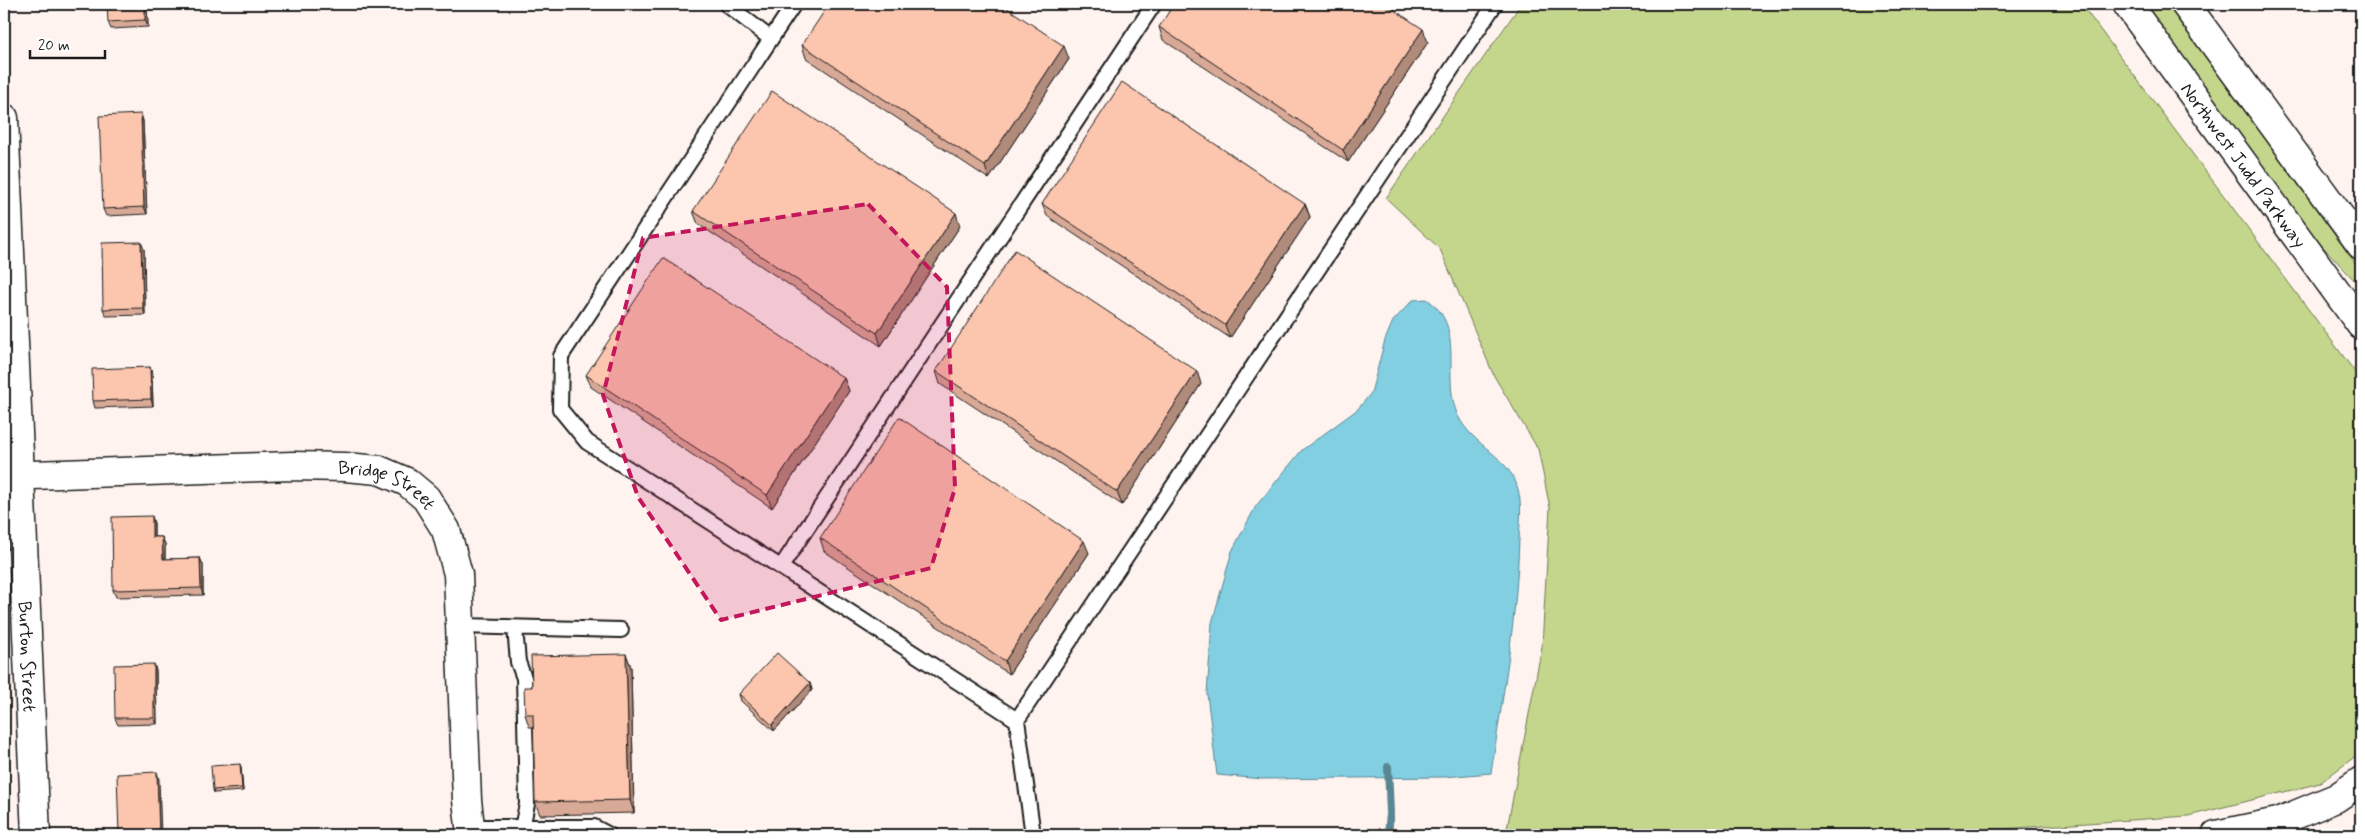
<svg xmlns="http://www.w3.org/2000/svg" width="2365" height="839" viewBox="0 0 2365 839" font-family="Mynerve,sans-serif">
<rect width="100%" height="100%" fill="#fef3ef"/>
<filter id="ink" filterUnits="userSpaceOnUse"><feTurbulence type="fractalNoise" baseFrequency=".02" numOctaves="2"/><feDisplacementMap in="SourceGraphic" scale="10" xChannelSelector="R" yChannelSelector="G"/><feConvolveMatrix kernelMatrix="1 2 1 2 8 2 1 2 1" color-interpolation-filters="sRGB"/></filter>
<g filter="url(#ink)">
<path fill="#c3d68b" stroke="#707954" d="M 1521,4 L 2081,4 L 2361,380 L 2361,752 L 2320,783 L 2188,816 L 2001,829 L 1506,834 L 1542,646 L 1550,508 L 1538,449 L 1494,376 L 1440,249 L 1386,198 Z
M 2145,4 L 2167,4 L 2361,271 L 2361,274 L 2355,281 L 2315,238 Z"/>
<path fill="#82cfe2" stroke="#598793" d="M 1427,299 C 1466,327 1442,372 1456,411 C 1467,442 1504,453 1516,483 C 1523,501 1520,521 1519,539 C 1517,618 1503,695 1491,773 L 1444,777 L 1263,779 L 1217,775 L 1207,694 L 1212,623 L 1232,551 L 1256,506 L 1302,450 L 1358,409 L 1371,393 L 1385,340 L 1393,321 L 1413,300 Z"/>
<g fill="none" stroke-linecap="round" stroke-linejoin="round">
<path stroke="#598793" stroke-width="8" d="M 1388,767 L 1390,813 L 1388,835"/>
<defs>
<path id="service" d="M 726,4 L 771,39
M 794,4 L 561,356 L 560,409 L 587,442 L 1017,720
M 781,567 L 1154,4
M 461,626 L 621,630
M 515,628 L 518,662 L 524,678 L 527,804 L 522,828
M 470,827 L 594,827 L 609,835
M 1033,835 L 1017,720 L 1495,4"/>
<g id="minor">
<path id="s1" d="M 4,118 L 36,835"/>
<path id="s2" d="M 4,476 L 292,466 L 345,467 L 379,470 L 407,482 L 426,498 L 446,530 L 458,574 L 467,800 L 471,835"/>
<path d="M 2216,835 L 2278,822 L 2336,798 L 2361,781"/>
</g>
<g id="trunk">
<path id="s3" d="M 2127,4 L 2361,325"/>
<path d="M 2185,4 L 2361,245"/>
</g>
</defs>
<use href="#service" stroke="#1c1c1c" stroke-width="18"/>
<use href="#minor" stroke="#1c1c1c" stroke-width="31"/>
<use href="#trunk" stroke="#1c1c1c" stroke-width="31"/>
<use href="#service" stroke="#fff" stroke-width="14"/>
<use href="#minor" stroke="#fff" stroke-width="28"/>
<use href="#trunk" stroke="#fff" stroke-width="28"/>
</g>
<path fill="#d8a996" stroke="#1c1c1c" d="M 147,4 L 148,27 L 111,29 L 108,22 Z
M 1159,27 L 1428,42 L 1348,162 L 1163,40 Z
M 802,45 L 1069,59 L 989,179 L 806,58 Z
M 141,114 L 143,121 L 147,214 L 106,216 L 103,209 Z
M 1042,204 L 1305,204 L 1310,217 L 1230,338 L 1047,216 Z
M 693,211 L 960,226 L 881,346 L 698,224 Z
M 144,249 L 145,315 L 106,316 L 103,309 Z
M 150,367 L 152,374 L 153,406 L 95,408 L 93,401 Z
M 936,371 L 1201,384 L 1122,505 L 940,384 Z
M 586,375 L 844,378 L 849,391 L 772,508 L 591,387 Z
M 154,523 L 154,537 L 162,537 L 165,544 L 165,559 L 200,558 L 203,565 L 203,595 L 116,597 L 113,590 Z
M 820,538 L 1089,553 L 1009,674 L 824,551 Z
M 626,654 L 631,667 L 634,813 L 540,815 L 535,802 L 533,727 L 529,727 L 525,714 L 532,687 Z
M 154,664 L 156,671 L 157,724 L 118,725 L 115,718 Z
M 810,683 L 812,690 L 774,731 L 741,701 L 739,694 Z
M 240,764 L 241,767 L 243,791 L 214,793 L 213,790 Z"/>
<path fill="#b08a7a" stroke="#1c1c1c" d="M 145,4 L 147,4 L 148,27 L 145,20 Z
M 1423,29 L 1428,42 L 1348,162 L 1343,150 Z
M 1064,46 L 1069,59 L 989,179 L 985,166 Z
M 141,114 L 143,121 L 147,214 L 144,207 Z
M 1305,204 L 1310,217 L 1230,338 L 1225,325 Z
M 956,213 L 960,226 L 881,346 L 877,333 Z
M 141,242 L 144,249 L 145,315 L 143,308 Z
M 150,367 L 152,374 L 153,406 L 151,399 Z
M 1197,371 L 1201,384 L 1122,505 L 1117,492 Z
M 844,378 L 849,391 L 772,508 L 767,495 Z
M 152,516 L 154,523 L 154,544 L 152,537 Z
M 162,537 L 165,544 L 165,566 L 163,559 Z
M 1084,541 L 1089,553 L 1009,674 L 1005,661 Z
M 200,558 L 203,565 L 203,595 L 201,588 Z
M 626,654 L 631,667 L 634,813 L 630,800 Z
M 154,664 L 156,671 L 157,724 L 154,718 Z
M 810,683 L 812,690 L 774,731 L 772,725 Z
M 240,764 L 241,767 L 243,791 L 242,788 Z
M 157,772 L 159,779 L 161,835 L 159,835 Z"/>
<path fill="#fbc5ae" stroke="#1c1c1c" d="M 107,4 L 145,4 L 145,20 L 108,22 Z
M 829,4 L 1001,4 L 1064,46 L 985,166 L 802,45 Z
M 1174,4 L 1385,4 L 1423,29 L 1343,150 L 1159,27 Z
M 1122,82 L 1305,204 L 1225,325 L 1042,204 Z
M 772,91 L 956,213 L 877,333 L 693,211 Z
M 141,114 L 144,207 L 103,209 L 99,116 Z
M 141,242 L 143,308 L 103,309 L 102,243 Z
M 1015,250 L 1197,371 L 1117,492 L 936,371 Z
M 663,258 L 844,378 L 767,495 L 586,375 Z
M 150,367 L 151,399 L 93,401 L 92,369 Z
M 899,417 L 1084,541 L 1005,661 L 820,538 Z
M 152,516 L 152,537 L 162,537 L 163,559 L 200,558 L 201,588 L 113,590 L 112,517 Z
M 777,653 L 810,683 L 772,725 L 739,694 Z
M 626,654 L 630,800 L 535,802 L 533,714 L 525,714 L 524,687 L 532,687 L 531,656 Z
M 154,664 L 154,718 L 115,718 L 114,665 Z
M 240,764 L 242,788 L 213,790 L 211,766 Z
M 157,772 L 159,835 L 119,835 L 117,774 Z"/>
</g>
<path fill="#c2185b" fill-opacity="0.2" stroke="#c2185b" stroke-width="4" stroke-dasharray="10 6" stroke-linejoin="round" d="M 868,204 L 947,287 L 955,488 L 931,568 L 721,620 L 638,497 L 603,395 L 643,238 Z"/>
<g text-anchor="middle" stroke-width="4" stroke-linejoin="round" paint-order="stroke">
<g font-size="19" fill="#1c1c1c" stroke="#fff">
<text dy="7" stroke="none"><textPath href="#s3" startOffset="199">Northwest Judd Parkway</textPath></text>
<text dy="7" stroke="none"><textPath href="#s2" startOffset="388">Bridge Street</textPath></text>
<text dy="7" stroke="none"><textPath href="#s1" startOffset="539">Burton Street</textPath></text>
</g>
</g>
<rect width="2365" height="839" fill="none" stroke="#fff" stroke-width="20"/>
<rect x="10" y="10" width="2345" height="819" fill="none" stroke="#1c1c1c" stroke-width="2" filter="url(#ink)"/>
<path d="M30 50v8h75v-8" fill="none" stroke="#1c1c1c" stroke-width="2.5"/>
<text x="38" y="50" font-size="15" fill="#1c1c1c" stroke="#ffffff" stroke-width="4" paint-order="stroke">20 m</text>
</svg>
